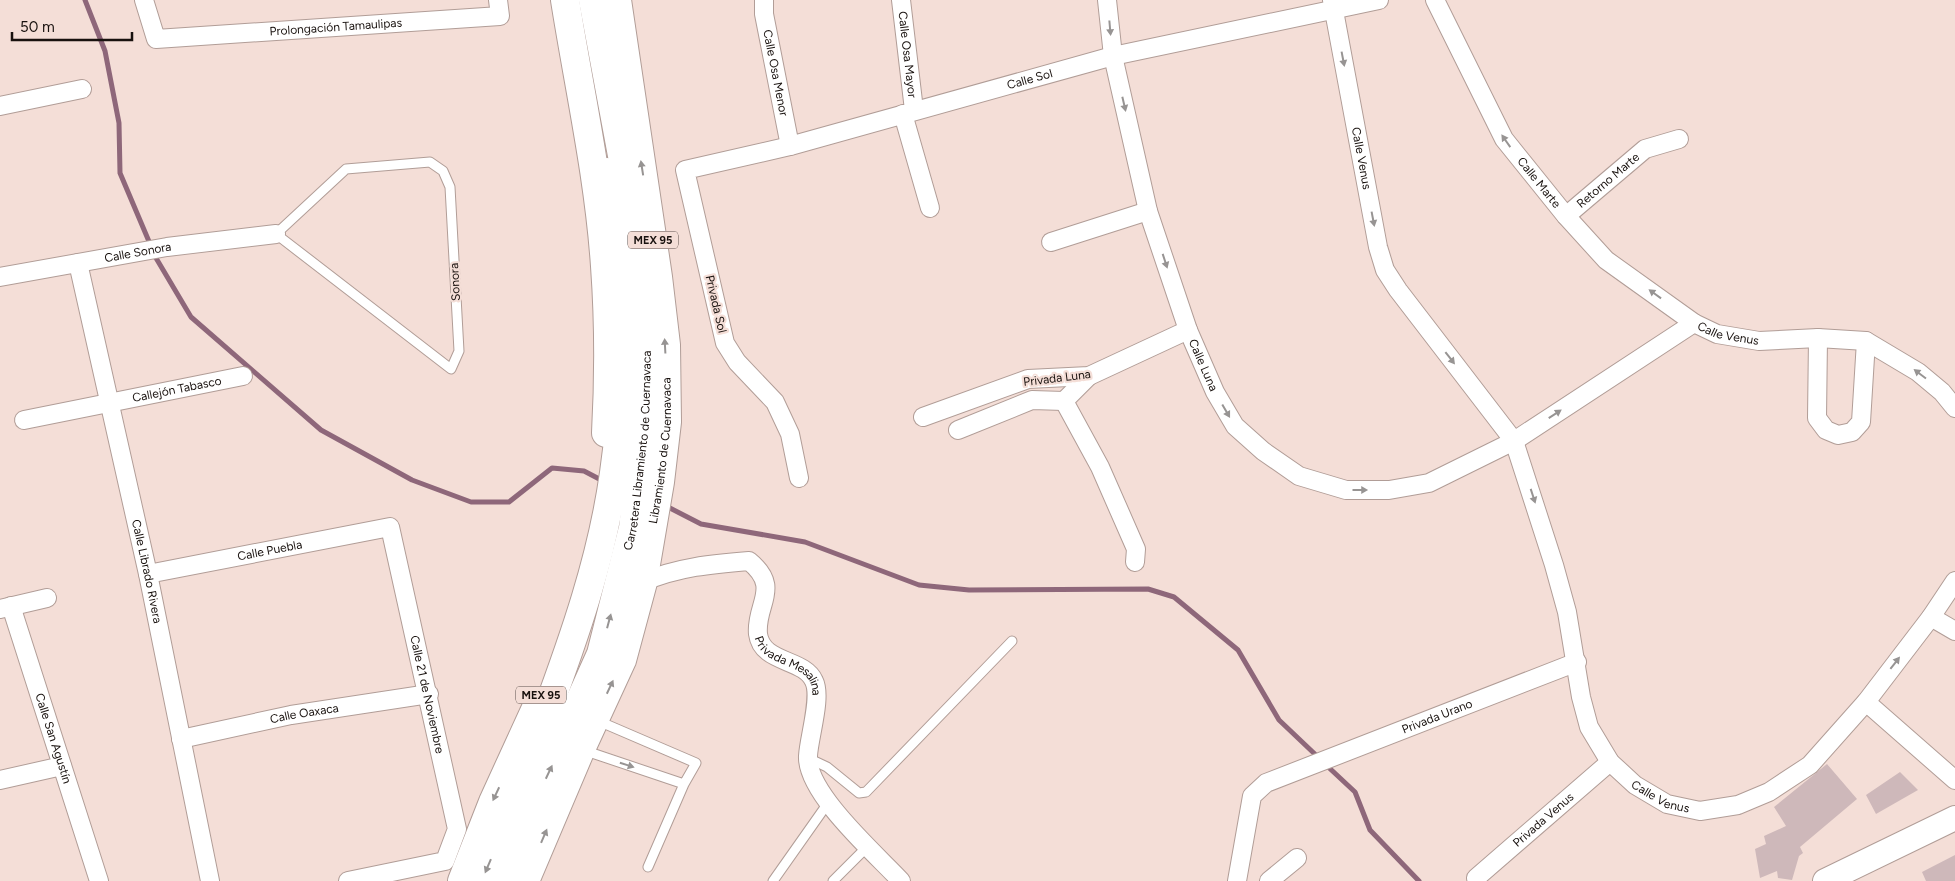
<svg xmlns="http://www.w3.org/2000/svg" width="1955" height="881" viewBox="0 0 1955 881" font-family="Figtree,sans-serif">
<rect width="100%" height="100%" fill="#f4ded7"/>
<g fill="none" stroke-linecap="round" stroke-linejoin="round">
<path stroke="#8e677a" stroke-width="5" d="M 85,0 L 105,51 L 119,123 L 120,173 L 156,258 L 191,317 L 321,430 L 412,480 L 471,502 L 509,502 L 552,468 L 584,471 L 605,482
M 664,505 L 701,524 L 805,542 L 919,585 L 969,590 L 1148,589 L 1174,597 L 1238,650 L 1279,720 L 1319,758
M 1325,764 L 1355,792 L 1370,830 L 1419,881"/>
</g>
<path fill="#ceb8ba" d="M 1827,764 L 1857,799 L 1800,847 L 1803,853 L 1799,856 L 1792,880 L 1778,878 L 1777,871 L 1760,878 L 1755,849 L 1766,844 L 1764,836 L 1786,826 L 1774,807 Z
M 1900,772 L 1918,790 L 1876,814 L 1866,795 Z
M 1955,855 L 1955,881 L 1926,881 L 1922,872 Z"/>
<g fill="none" stroke-linecap="round" stroke-linejoin="round">
<defs>
<path id="lane" d="M 430,162 L 443,171 L 450,187 L 459,351 L 451,369 L 276,234 L 346,169 Z
M 583,750 L 684,784 L 696,763 L 596,720
M 808,758 L 827,767 L 859,793 L 866,792 L 1012,641
M 648,867 L 684,784
M 773,881 L 828,803
M 833,881 L 868,846"/>
<g id="street">
<path id="s1" d="M 144,0 L 156,39 L 500,16 L 498,0"/>
<path id="s2" d="M 764,0 L 764,14 L 790,146"/>
<path id="s3" d="M 901,0 L 914,110"/>
<path id="s4" d="M 1107,0 L 1113,56 L 1148,211 L 1188,330 L 1215,392 L 1235,426 L 1263,451 L 1299,476 L 1346,490 L 1389,490 L 1429,483 L 1514,441 L 1694,323"/>
<path id="s5" d="M 1332,0 L 1378,247 L 1385,270 L 1398,290 L 1514,441 L 1554,565 L 1567,612 L 1581,697 L 1589,727 L 1610,762 L 1635,785 L 1667,804 L 1700,811 L 1738,805 L 1769,792 L 1810,765 L 1866,702 L 1931,617 L 1955,581"/>
<path id="s6" d="M 1435,0 L 1504,139 L 1566,216 L 1606,260 L 1694,323 L 1717,334 L 1759,341 L 1818,338 L 1866,341 L 1918,372 L 1942,392 L 1955,408"/>
<path d="M 0,106 L 82,89"/>
<path d="M 903,114 L 930,208"/>
<path id="s7" d="M 1566,216 L 1645,149 L 1679,139"/>
<path d="M 1051,242 L 1148,211"/>
<path id="s8" d="M 78,263 L 148,574 L 210,881"/>
<path id="s9" d="M 0,277 L 167,247 L 276,234"/>
<path d="M 1818,338 L 1817,418 L 1826,430 L 1838,435 L 1852,432 L 1861,422 L 1866,341"/>
<path d="M 1089,376 L 1064,401 L 1100,467 L 1136,549 L 1135,562"/>
<path d="M 923,417 L 1028,379 L 1089,376 L 1188,330"/>
<path id="s10" d="M 24,420 L 243,376"/>
<path d="M 958,430 L 1032,400 L 1064,401"/>
<path id="s11" d="M 799,478 L 790,434 L 775,402 L 737,362 L 725,343 L 685,170 L 790,146 L 1113,56 L 1379,0"/>
<path id="s12" d="M 148,574 L 390,527 L 457,829 L 445,861 L 348,881"/>
<path id="s13" d="M 643,582 C 678,567 712,564 749,561 C 782,588 755,604 758,634 C 762,664 804,658 814,681 C 822,697 809,737 808,756 C 806,793 876,854 901,881"/>
<path id="s14" d="M 11,606 L 99,881"/>
<path d="M 0,609 L 47,598"/>
<path d="M 1931,617 L 1955,631"/>
<path d="M 1866,702 L 1955,780"/>
<path id="s15" d="M 181,739 L 291,715 L 429,694"/>
<path d="M 0,780 L 62,766"/>
<path id="s16" d="M 1476,878 L 1610,762"/>
<path id="s17" d="M 1237,881 L 1252,796 L 1266,783 L 1577,662"/>
<path d="M 1269,881 L 1297,858"/>
</g>
<path id="secondary" d="M 1825,881 L 1955,818"/>
<g id="primary">
<path d="M 565,0 C 579,88 599,177 605,266 C 609,321 609,378 606,433"/>
<path d="M 462,881 L 493,802 L 536,708"/>
<path id="s18" d="M 525,881 L 581,749 L 622,660 L 643,582 L 660,482 L 667,422 L 666,345 L 658,277 L 617,0"/>
</g>
<g id="highway">
<path d="M 482,881 C 505,828 524,774 544,719 C 574,638 602,559 614,473 C 629,373 622,270 607,172"/>
<path id="s19" d="M 503,881 L 525,823 L 601,654 L 633,528 L 645,425 L 647,348 L 642,282 L 629,193 L 593,0"/>
</g>
</defs>
<use href="#lane" stroke="#b19d97" stroke-width="11"/>
<use href="#street" stroke="#b19d97" stroke-width="20"/>
<use href="#secondary" stroke="#b19d97" stroke-width="26"/>
<use href="#primary" stroke="#b19d97" stroke-width="30"/>
<use href="#highway" stroke="#b19d97" stroke-width="30"/>
<use href="#lane" stroke="#fff" stroke-width="9"/>
<use href="#street" stroke="#fff" stroke-width="18"/>
<use href="#secondary" stroke="#fff" stroke-width="24"/>
<use href="#primary" stroke="#fff" stroke-width="28"/>
<use href="#highway" stroke="#fff" stroke-width="28"/>
</g>
<defs><path id="oneway-solid" d="M-6-.8H1V-3.2L6.5 0L1 3.2V.8H-6Z" transform="scale(1.25)"/></defs>
<g fill="#979493">
<use href="#oneway-solid" transform="translate(1110 28) rotate(85)"/>
<use href="#oneway-solid" transform="translate(1343 59) rotate(79)"/>
<use href="#oneway-solid" transform="translate(1124 104) rotate(77)"/>
<use href="#oneway-solid" transform="translate(1506 141) rotate(-125)"/>
<use href="#oneway-solid" transform="translate(642 168) rotate(-99)"/>
<use href="#oneway-solid" transform="translate(1373 219) rotate(79)"/>
<use href="#oneway-solid" transform="translate(1165 261) rotate(72)"/>
<use href="#oneway-solid" transform="translate(1655 294) rotate(-144)"/>
<use href="#oneway-solid" transform="translate(665 346) rotate(-93)"/>
<use href="#oneway-solid" transform="translate(1450 358) rotate(52)"/>
<use href="#oneway-solid" transform="translate(1920 374) rotate(-143)"/>
<use href="#oneway-solid" transform="translate(1226 411) rotate(60)"/>
<use href="#oneway-solid" transform="translate(1555 414) rotate(-33)"/>
<use href="#oneway-solid" transform="translate(1360 490)"/>
<use href="#oneway-solid" transform="translate(1533 496) rotate(72)"/>
<use href="#oneway-solid" transform="translate(609 621) rotate(-75)"/>
<use href="#oneway-solid" transform="translate(1895 663) rotate(-52)"/>
<use href="#oneway-solid" transform="translate(610 687) rotate(-65)"/>
<use href="#oneway-solid" transform="translate(627 765) rotate(18)"/>
<use href="#oneway-solid" transform="translate(549 772) rotate(-65)"/>
<use href="#oneway-solid" transform="translate(496 794) rotate(115)"/>
<use href="#oneway-solid" transform="translate(544 836) rotate(-67)"/>
<use href="#oneway-solid" transform="translate(488 866) rotate(113)"/>
</g>
<g text-anchor="middle" stroke-width="4.5" stroke-linejoin="round" paint-order="stroke">
<g fill="#f4ded7" stroke="#5a4e4a" stroke-width="1">
<rect x="628" y="231.5" width="50" height="17" rx="4"/>
<rect x="516" y="686.5" width="50" height="17" rx="4"/>
</g>
<g font-size="11" font-weight="bold" fill="#18110e">
<text x="653" y="244">MEX 95</text>
<text x="541" y="699">MEX 95</text>
</g>
<g font-size="12" fill="#18110e" stroke="#f4ded7">
<text dy="4" stroke="none"><textPath href="#s1" startOffset="221">Prolongación Tamaulipas</textPath></text>
<text dy="4" stroke="none"><textPath href="#s3" startOffset="55">Calle Osa Mayor</textPath></text>
<text dy="4" stroke="none"><textPath href="#s2" startOffset="74">Calle Osa Menor</textPath></text>
<text dy="4" stroke="none"><textPath href="#s11" startOffset="692">Calle Sol</textPath></text>
<text dy="4" stroke="none"><textPath href="#s5" startOffset="161">Calle Venus</textPath></text>
<text dy="4" stroke="none"><textPath href="#s7" startOffset="55">Retorno Marte</textPath></text>
<text dy="4" stroke="none"><textPath href="#s6" startOffset="211">Calle Marte</textPath></text>
<text dy="4" stroke="none"><textPath href="#s9" startOffset="140">Calle Sonora</textPath></text>
<text transform="translate(455 282) rotate(-93)" y="4">Sonora</text>
<text transform="translate(716 304) rotate(77)" y="4">Privada Sol</text>
<text dy="4" stroke="none"><textPath href="#s6" startOffset="458">Calle Venus</textPath></text>
<text dy="4" stroke="none"><textPath href="#s4" startOffset="379">Calle Luna</textPath></text>
<text transform="translate(1057 378) rotate(-7)" y="4">Privada Luna</text>
<text dy="4" stroke="none"><textPath href="#s10" startOffset="156">Callejón Tabasco</textPath></text>
<text dy="4" stroke="none"><textPath href="#s19" startOffset="455">Carretera Libramiento de Cuernavaca</textPath></text>
<text dy="4" stroke="none"><textPath href="#s18" startOffset="455">Libramiento de Cuernavaca</textPath></text>
<text dy="4" stroke="none"><textPath href="#s12" startOffset="124">Calle Puebla</textPath></text>
<text dy="4" stroke="none"><textPath href="#s8" startOffset="316">Calle Librado Rivera</textPath></text>
<text dy="4" stroke="none"><textPath href="#s13" startOffset="235">Privada Mesalina</textPath></text>
<text dy="4" stroke="none"><textPath href="#s12" startOffset="418">Calle 21 de Noviembre</textPath></text>
<text dy="4" stroke="none"><textPath href="#s15" startOffset="126">Calle Oaxaca</textPath></text>
<text dy="4" stroke="none"><textPath href="#s17" startOffset="289">Privada Urano</textPath></text>
<text dy="4" stroke="none"><textPath href="#s14" startOffset="139">Calle San Agustín</textPath></text>
<text dy="4" stroke="none"><textPath href="#s5" startOffset="889">Calle Venus</textPath></text>
<text dy="4" stroke="none"><textPath href="#s16" startOffset="89">Privada Venus</textPath></text>
</g>
</g>
<path d="M12 32v8h120v-8" fill="none" stroke="#18110e" stroke-width="2.5"/>
<text x="20" y="32" font-size="15" fill="#18110e" stroke="#f4ded7" stroke-width="4" paint-order="stroke">50 m</text>
</svg>
